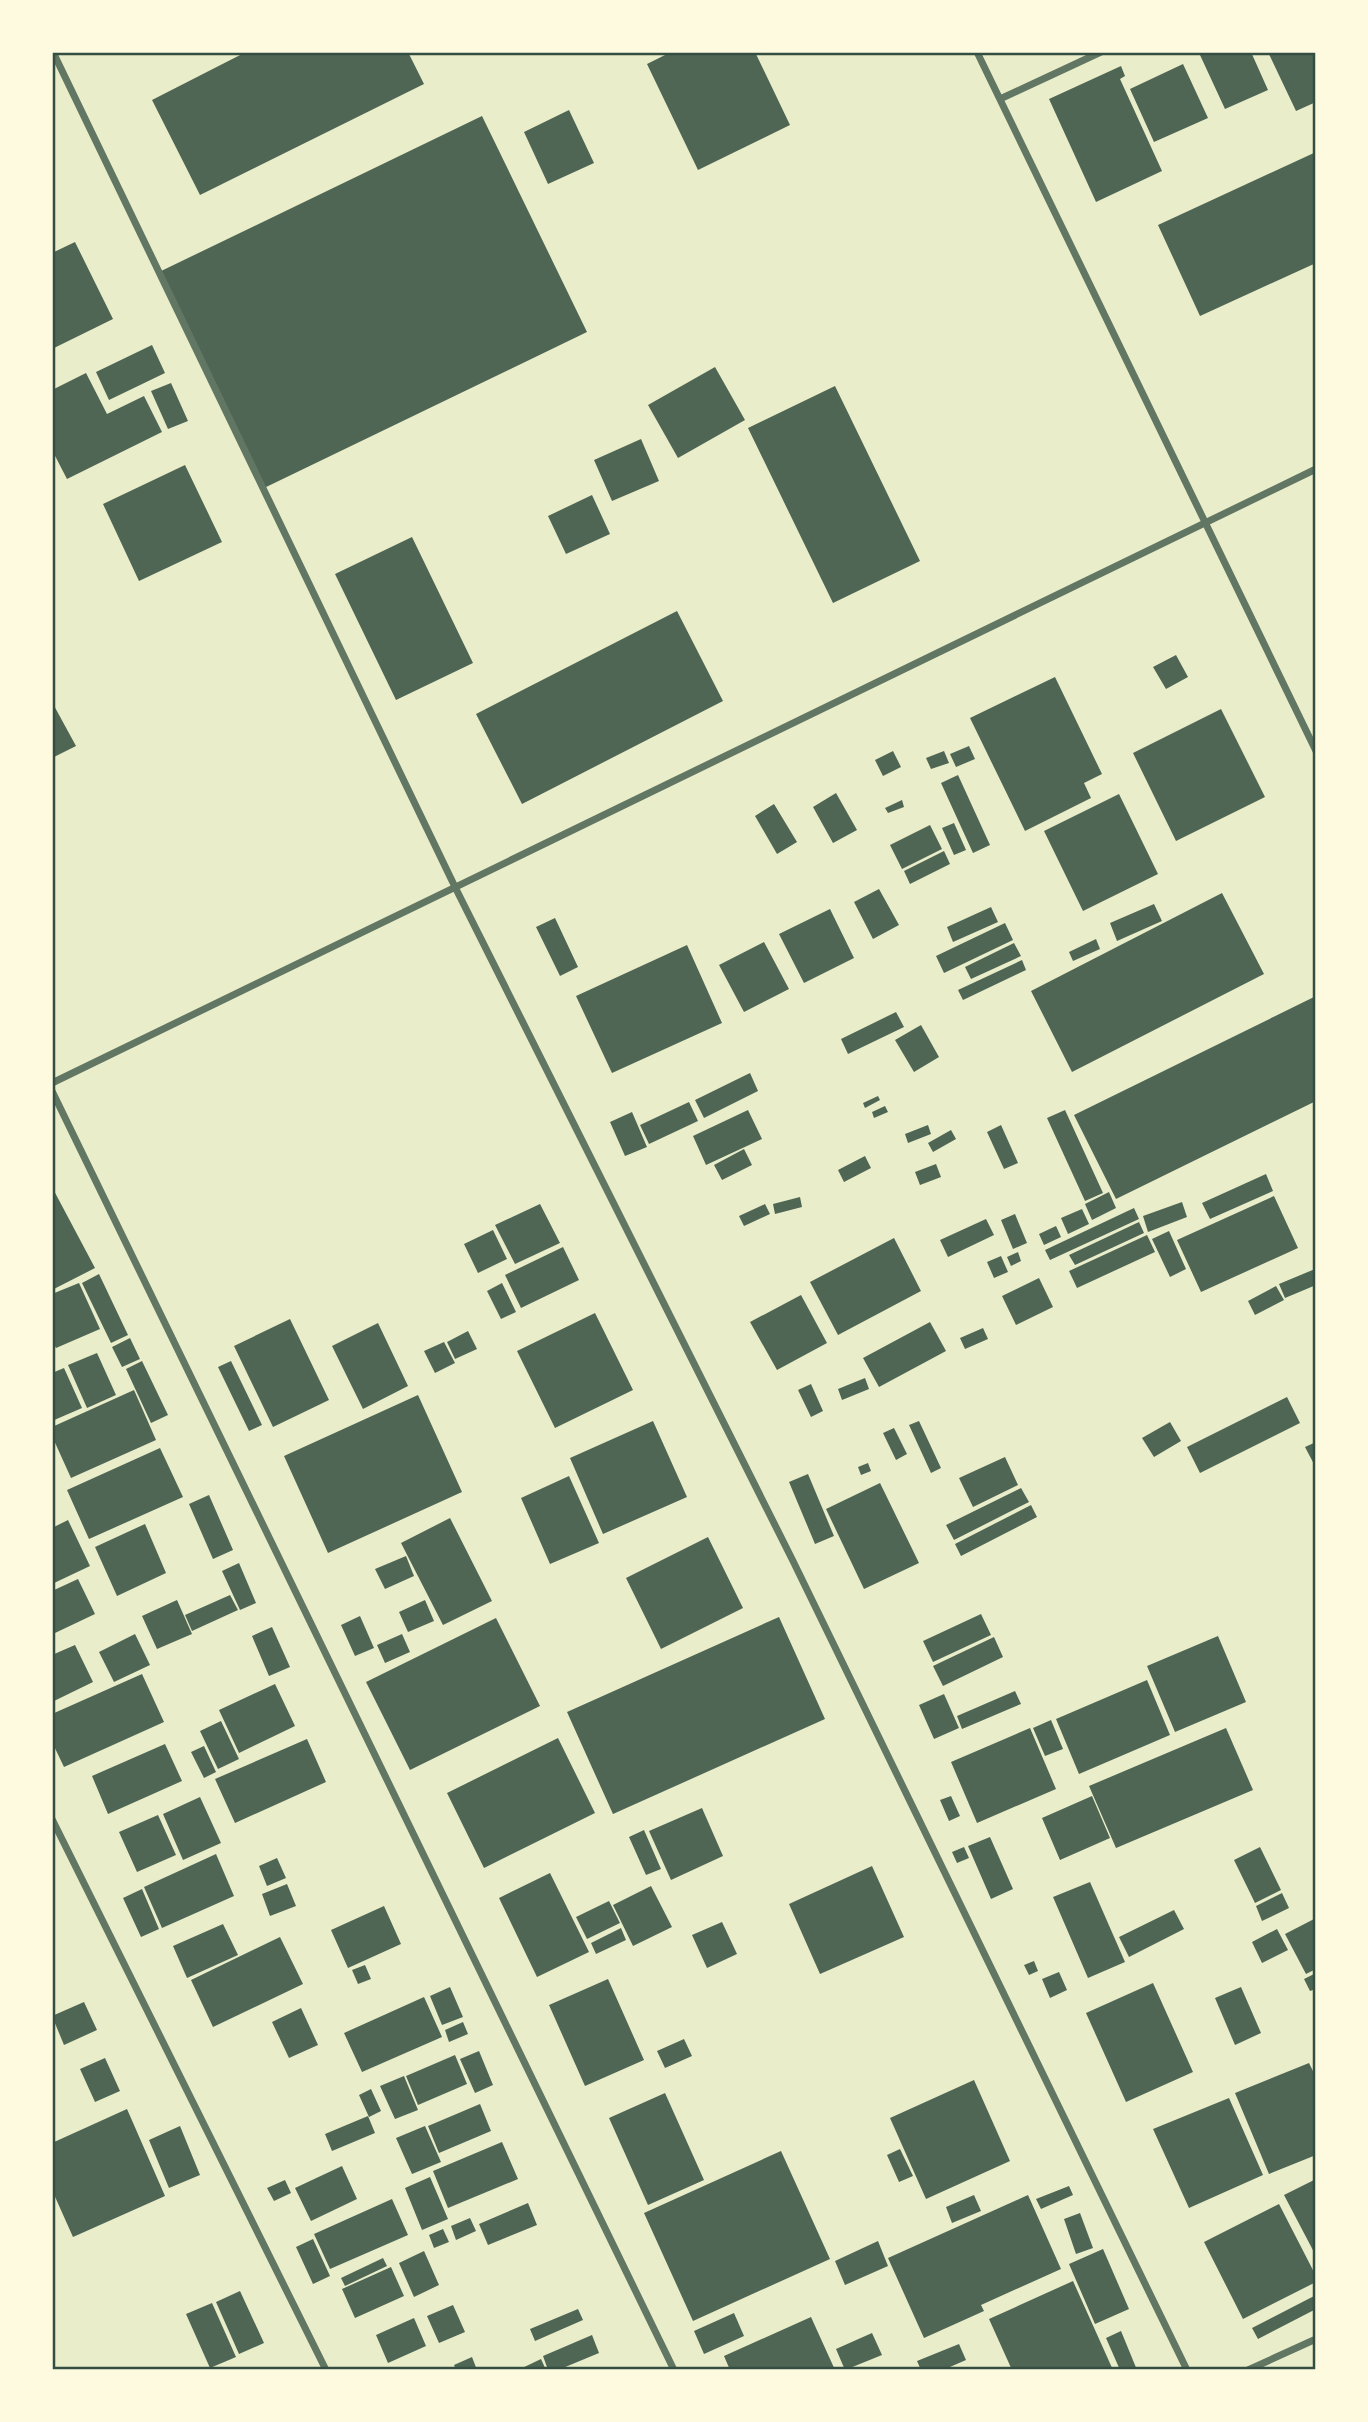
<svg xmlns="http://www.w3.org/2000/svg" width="1368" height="2422" viewBox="0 0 1368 2422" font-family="'Archivo Narrow',sans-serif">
<rect width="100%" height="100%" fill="#e9edc9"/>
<path fill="#4f6655" d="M 246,52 L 408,52 L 424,84 L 200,195 L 152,100 Z
M 671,52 L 755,52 L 790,125 L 698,170 L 647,64 Z
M 1206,52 L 1251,52 L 1268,90 L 1225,109 L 1200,55 Z
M 1268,52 L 1316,52 L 1316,102 L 1296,111 Z
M 1183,64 L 1208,118 L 1154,142 L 1130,89 Z
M 1121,66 L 1125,76 L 1120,79 L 1162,171 L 1096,202 L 1049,99 Z
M 569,110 L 594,163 L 548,184 L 524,132 Z
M 482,116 L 587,332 L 262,489 L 157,273 Z
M 1316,152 L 1316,263 L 1200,316 L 1158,225 Z
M 75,242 L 113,319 L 52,349 L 52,253 Z
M 152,345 L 165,373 L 109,400 L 96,372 Z
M 715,367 L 745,420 L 678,458 L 648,405 Z
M 86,373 L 107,414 L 144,396 L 162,432 L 67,479 L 52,450 L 52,390 Z
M 171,383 L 188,421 L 168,429 L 151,391 Z
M 835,386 L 920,561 L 833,603 L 748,428 Z
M 641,439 L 659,481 L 612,501 L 594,460 Z
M 185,465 L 222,542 L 139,581 L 103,504 Z
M 592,495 L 610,534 L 566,554 L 548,516 Z
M 412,537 L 473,663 L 396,700 L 335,574 Z
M 677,611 L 723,701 L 522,804 L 476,714 Z
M 1176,655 L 1188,677 L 1166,689 L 1153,667 Z
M 1055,677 L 1102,774 L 1084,783 L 1091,798 L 1025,831 L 970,718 Z
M 52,702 L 76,746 L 52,758 Z
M 1221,709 L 1265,797 L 1176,841 L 1133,753 Z
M 969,746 L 975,759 L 956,767 L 950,754 Z
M 893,751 L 901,767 L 883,776 L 875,760 Z
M 944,751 L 949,763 L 931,769 L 926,758 Z
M 958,775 L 990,845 L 973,853 L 941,783 Z
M 836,793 L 857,830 L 833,843 L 813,807 Z
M 1119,794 L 1158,874 L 1083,911 L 1044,831 Z
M 902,800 L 904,807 L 888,813 L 885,808 Z
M 774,804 L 797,842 L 777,854 L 755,816 Z
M 954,823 L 966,850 L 954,855 L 942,828 Z
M 930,825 L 942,849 L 902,869 L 890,845 Z
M 944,851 L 950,864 L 910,884 L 904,871 Z
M 879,889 L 899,925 L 873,939 L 854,902 Z
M 1222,893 L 1264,974 L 1072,1072 L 1031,991 Z
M 1154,904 L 1162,921 L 1117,941 L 1110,923 Z
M 991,907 L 998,922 L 953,942 L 947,927 Z
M 830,909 L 854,958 L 804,983 L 779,934 Z
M 555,918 L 578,967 L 560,976 L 536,927 Z
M 1005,923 L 1013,940 L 944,973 L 936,956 Z
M 1096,939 L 1100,949 L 1073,961 L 1069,952 Z
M 764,942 L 789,989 L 744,1012 L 719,965 Z
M 1014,943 L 1021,956 L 971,979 L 965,967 Z
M 687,945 L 722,1023 L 612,1073 L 576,996 Z
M 1022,960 L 1026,970 L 963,1000 L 958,990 Z
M 1316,996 L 1316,1101 L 1116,1199 L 1074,1115 Z
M 896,1012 L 904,1027 L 848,1054 L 841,1039 Z
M 921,1025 L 939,1057 L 914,1072 L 895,1040 Z
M 750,1073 L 758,1091 L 704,1118 L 695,1100 Z
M 878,1096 L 880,1100 L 865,1108 L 863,1103 Z
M 689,1102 L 698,1121 L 649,1144 L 640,1125 Z
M 885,1106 L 888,1112 L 874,1118 L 872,1112 Z
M 748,1110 L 762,1139 L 706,1165 L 693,1136 Z
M 1065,1110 L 1103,1193 L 1085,1201 L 1047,1118 Z
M 632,1112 L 647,1147 L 625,1156 L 610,1122 Z
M 928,1125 L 931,1134 L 908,1143 L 905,1134 Z
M 1001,1125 L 1018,1163 L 1004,1169 L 987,1132 Z
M 951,1130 L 956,1139 L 933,1152 L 928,1143 Z
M 744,1149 L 752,1165 L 722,1180 L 714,1165 Z
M 865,1156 L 871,1168 L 844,1182 L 838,1170 Z
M 936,1164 L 941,1177 L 920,1185 L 915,1172 Z
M 1266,1174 L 1273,1191 L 1210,1219 L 1202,1203 Z
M 52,1187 L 95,1268 L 52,1290 Z
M 1109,1192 L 1116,1208 L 1092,1220 L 1085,1204 Z
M 1274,1196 L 1298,1248 L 1201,1292 L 1177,1240 Z
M 800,1197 L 802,1207 L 775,1214 L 773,1204 Z
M 1182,1202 L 1187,1217 L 1148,1232 L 1143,1216 Z
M 540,1204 L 560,1243 L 515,1264 L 495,1225 Z
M 765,1204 L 770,1214 L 744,1226 L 739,1216 Z
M 1134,1208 L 1139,1219 L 1050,1260 L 1045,1250 Z
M 1082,1209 L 1089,1224 L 1068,1234 L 1061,1218 Z
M 1015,1214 L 1027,1243 L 1013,1249 L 1001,1220 Z
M 986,1219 L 994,1235 L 948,1257 L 940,1240 Z
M 1139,1222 L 1144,1233 L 1075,1265 L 1069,1255 Z
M 1056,1226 L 1061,1237 L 1044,1245 L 1039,1234 Z
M 493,1230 L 507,1259 L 478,1273 L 464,1244 Z
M 1169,1231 L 1186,1269 L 1170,1277 L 1152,1239 Z
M 1147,1235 L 1155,1252 L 1077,1288 L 1069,1271 Z
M 894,1238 L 921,1291 L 838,1335 L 810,1282 Z
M 563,1247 L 579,1280 L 521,1308 L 505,1275 Z
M 1018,1252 L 1021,1261 L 1011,1266 L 1007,1257 Z
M 1001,1256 L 1008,1272 L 994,1278 L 987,1262 Z
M 1315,1269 L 1316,1285 L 1285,1298 L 1279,1284 Z
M 99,1274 L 128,1335 L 111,1343 L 82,1283 Z
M 1039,1278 L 1053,1307 L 1016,1325 L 1002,1296 Z
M 79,1283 L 100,1329 L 56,1348 L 52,1341 L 52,1294 Z
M 502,1283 L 516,1312 L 501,1319 L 487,1291 Z
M 1276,1286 L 1284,1300 L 1255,1315 L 1248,1301 Z
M 801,1295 L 827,1343 L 777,1370 L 750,1322 Z
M 595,1313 L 633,1390 L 555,1428 L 517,1351 Z
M 290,1319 L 329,1400 L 273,1427 L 234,1346 Z
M 930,1322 L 946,1351 L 879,1387 L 863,1358 Z
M 378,1323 L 408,1386 L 363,1409 L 332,1346 Z
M 983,1328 L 988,1339 L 965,1349 L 960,1338 Z
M 468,1331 L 477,1349 L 455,1359 L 447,1342 Z
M 130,1338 L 140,1359 L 122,1367 L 112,1347 Z
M 444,1342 L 455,1363 L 435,1373 L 424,1351 Z
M 97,1353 L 116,1395 L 87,1408 L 68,1365 Z
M 142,1361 L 168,1415 L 151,1423 L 126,1369 Z
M 231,1361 L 262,1425 L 249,1431 L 218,1367 Z
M 64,1368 L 82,1408 L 52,1421 L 52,1373 Z
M 865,1378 L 869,1389 L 842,1400 L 838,1389 Z
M 811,1384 L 823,1411 L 811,1417 L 798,1390 Z
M 134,1390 L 156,1440 L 71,1478 L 52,1436 L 52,1427 Z
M 418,1395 L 462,1492 L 328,1553 L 284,1456 Z
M 1287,1397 L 1300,1423 L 1200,1473 L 1187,1447 Z
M 653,1421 L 687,1497 L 603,1534 L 570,1458 Z
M 919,1421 L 941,1468 L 931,1473 L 909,1425 Z
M 1170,1422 L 1181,1441 L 1154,1457 L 1142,1438 Z
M 894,1428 L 907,1454 L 896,1460 L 883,1433 Z
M 1316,1442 L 1316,1468 L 1305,1447 Z
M 160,1448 L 183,1497 L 89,1539 L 67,1490 Z
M 1005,1457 L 1018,1485 L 973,1507 L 959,1478 Z
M 868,1463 L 871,1471 L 861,1475 L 858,1467 Z
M 808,1474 L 834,1536 L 815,1544 L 789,1482 Z
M 569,1476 L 599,1543 L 550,1564 L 521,1498 Z
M 880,1483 L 919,1563 L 864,1589 L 826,1509 Z
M 1021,1488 L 1029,1502 L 954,1540 L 946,1525 Z
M 209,1495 L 233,1550 L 213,1559 L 189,1504 Z
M 1031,1505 L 1037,1517 L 961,1556 L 955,1544 Z
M 450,1518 L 492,1601 L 443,1625 L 401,1543 Z
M 68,1520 L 90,1566 L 52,1584 L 52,1528 Z
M 145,1524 L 166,1573 L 117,1596 L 95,1547 Z
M 708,1537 L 743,1608 L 661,1649 L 626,1578 Z
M 406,1556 L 414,1576 L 385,1589 L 375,1569 Z
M 239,1563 L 256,1603 L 240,1610 L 222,1571 Z
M 78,1579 L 95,1614 L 55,1633 L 52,1628 L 52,1591 Z
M 230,1595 L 238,1610 L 192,1631 L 185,1615 Z
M 177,1600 L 192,1634 L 157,1649 L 142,1616 Z
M 425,1600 L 434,1621 L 408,1632 L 399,1612 Z
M 981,1614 L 991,1635 L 933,1662 L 923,1641 Z
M 360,1616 L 374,1648 L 355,1656 L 341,1625 Z
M 779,1617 L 825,1719 L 613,1814 L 567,1712 Z
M 496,1618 L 540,1706 L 410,1770 L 366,1682 Z
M 272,1627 L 290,1667 L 269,1676 L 252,1636 Z
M 135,1634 L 150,1665 L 114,1682 L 99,1652 Z
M 402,1634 L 410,1652 L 385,1663 L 377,1645 Z
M 1218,1636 L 1246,1702 L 1175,1732 L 1147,1666 Z
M 994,1637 L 1003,1657 L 943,1686 L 933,1666 Z
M 75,1645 L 93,1682 L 54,1701 L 52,1697 L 52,1655 Z
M 142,1674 L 164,1722 L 64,1767 L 52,1742 L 52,1714 Z
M 1147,1680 L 1170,1735 L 1079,1774 L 1056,1719 Z
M 275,1684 L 295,1726 L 239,1753 L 219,1710 Z
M 1015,1691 L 1021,1704 L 962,1729 L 957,1716 Z
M 944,1694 L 959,1728 L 934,1739 L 919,1705 Z
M 1051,1720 L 1063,1749 L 1045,1756 L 1033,1728 Z
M 221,1721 L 239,1759 L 218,1769 L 200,1731 Z
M 1030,1728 L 1056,1789 L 977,1823 L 951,1762 Z
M 1226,1728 L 1253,1790 L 1116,1848 L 1089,1786 Z
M 558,1738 L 595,1813 L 484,1868 L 447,1793 Z
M 307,1739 L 326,1782 L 235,1823 L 215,1779 Z
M 165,1744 L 182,1781 L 108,1814 L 92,1776 Z
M 204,1746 L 216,1772 L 204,1778 L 191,1752 Z
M 951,1796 L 960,1816 L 949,1821 L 940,1800 Z
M 1092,1796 L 1110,1838 L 1060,1860 L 1042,1818 Z
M 200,1797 L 221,1843 L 183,1860 L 163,1814 Z
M 702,1808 L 723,1856 L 671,1880 L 649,1831 Z
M 158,1815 L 176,1855 L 137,1872 L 119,1832 Z
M 644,1830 L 661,1869 L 646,1875 L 629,1837 Z
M 990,1837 L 1013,1889 L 991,1899 L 968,1846 Z
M 964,1847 L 969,1858 L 957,1863 L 952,1852 Z
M 1260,1847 L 1281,1890 L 1255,1903 L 1234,1860 Z
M 216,1854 L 234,1896 L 162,1928 L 144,1887 Z
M 277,1858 L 286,1878 L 267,1886 L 259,1866 Z
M 872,1866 L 904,1937 L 820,1974 L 789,1904 Z
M 550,1873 L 589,1952 L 537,1977 L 499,1898 Z
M 1090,1882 L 1125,1962 L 1088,1978 L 1053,1897 Z
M 287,1884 L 296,1906 L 270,1916 L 262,1894 Z
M 651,1886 L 672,1927 L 633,1946 L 613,1905 Z
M 142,1889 L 159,1929 L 141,1937 L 123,1898 Z
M 1282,1893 L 1289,1908 L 1262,1921 L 1256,1906 Z
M 609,1901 L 620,1923 L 587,1939 L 576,1917 Z
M 384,1906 L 401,1944 L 348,1968 L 331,1930 Z
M 1174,1910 L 1184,1929 L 1129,1957 L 1119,1937 Z
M 1316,1918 L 1316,1969 L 1306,1974 L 1285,1934 Z
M 722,1922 L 737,1954 L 707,1968 L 692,1935 Z
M 223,1924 L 238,1955 L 187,1978 L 173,1946 Z
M 621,1928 L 626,1940 L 596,1954 L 591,1943 Z
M 1277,1929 L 1288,1950 L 1262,1963 L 1252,1942 Z
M 280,1937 L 303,1984 L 213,2027 L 191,1980 Z
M 1034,1961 L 1038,1971 L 1029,1975 L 1024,1965 Z
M 365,1965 L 371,1979 L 358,1984 L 352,1970 Z
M 1059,1972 L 1067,1990 L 1050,1998 L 1042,1979 Z
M 1316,1973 L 1316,1989 L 1310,1991 L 1304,1979 Z
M 608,1979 L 644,2060 L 585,2086 L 549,2005 Z
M 1153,1983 L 1193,2072 L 1126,2102 L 1086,2013 Z
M 450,1987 L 463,2017 L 442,2025 L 430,1996 Z
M 1241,1987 L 1261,2033 L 1235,2045 L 1215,1998 Z
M 424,1997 L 442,2037 L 362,2072 L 344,2033 Z
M 84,2002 L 97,2030 L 64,2045 L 52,2016 Z
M 301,2008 L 318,2045 L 289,2058 L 272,2022 Z
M 463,2022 L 468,2034 L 449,2042 L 445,2030 Z
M 684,2039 L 692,2056 L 665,2068 L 657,2051 Z
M 479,2051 L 493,2085 L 475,2093 L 460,2059 Z
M 455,2055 L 467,2084 L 418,2105 L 406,2076 Z
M 105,2058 L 120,2091 L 95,2102 L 80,2069 Z
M 1309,2063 L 1316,2077 L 1316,2155 L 1269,2174 L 1235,2093 Z
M 404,2076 L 418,2110 L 395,2119 L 380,2086 Z
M 974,2080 L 1010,2161 L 926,2199 L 890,2118 Z
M 371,2089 L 381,2111 L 369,2117 L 359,2095 Z
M 665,2093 L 704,2180 L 648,2205 L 609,2118 Z
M 1229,2098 L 1263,2175 L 1189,2208 L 1153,2129 Z
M 480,2104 L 491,2131 L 439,2153 L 428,2126 Z
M 127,2109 L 165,2196 L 73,2237 L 52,2190 L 52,2143 Z
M 368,2116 L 375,2133 L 332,2151 L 325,2134 Z
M 180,2126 L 200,2175 L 169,2188 L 149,2140 Z
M 425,2126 L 441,2162 L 412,2174 L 396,2138 Z
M 502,2142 L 518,2179 L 448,2208 L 433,2171 Z
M 900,2149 L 913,2176 L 899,2182 L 887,2155 Z
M 781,2151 L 830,2259 L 693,2321 L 644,2213 Z
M 342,2166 L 357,2199 L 311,2221 L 295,2188 Z
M 430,2177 L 448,2219 L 422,2230 L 405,2188 Z
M 1316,2179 L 1316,2256 L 1284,2195 Z
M 285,2180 L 291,2193 L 274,2201 L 267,2188 Z
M 1069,2186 L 1073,2195 L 1041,2209 L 1036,2199 Z
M 974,2195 L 981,2211 L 952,2223 L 946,2207 Z
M 1028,2195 L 1061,2269 L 981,2305 L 984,2311 L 924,2338 L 888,2258 Z
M 392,2199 L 408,2235 L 330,2269 L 314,2234 Z
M 528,2203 L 537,2225 L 488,2245 L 479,2224 Z
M 1279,2204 L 1316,2276 L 1316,2282 L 1243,2319 L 1204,2242 Z
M 1080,2213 L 1093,2248 L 1076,2254 L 1064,2219 Z
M 470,2218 L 476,2231 L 456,2240 L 451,2226 Z
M 443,2229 L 449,2242 L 434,2248 L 429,2235 Z
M 313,2239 L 330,2276 L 313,2284 L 296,2247 Z
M 878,2241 L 888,2266 L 845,2285 L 835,2261 Z
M 1103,2249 L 1129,2309 L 1095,2324 L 1069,2264 Z
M 424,2251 L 439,2285 L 414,2297 L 399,2263 Z
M 383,2258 L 387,2266 L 345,2286 L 341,2278 Z
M 391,2267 L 404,2296 L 355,2318 L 342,2289 Z
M 1073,2281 L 1113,2370 L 1012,2370 L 989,2319 Z
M 240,2291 L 264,2343 L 239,2354 L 216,2302 Z
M 1316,2295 L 1316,2309 L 1258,2339 L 1252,2328 Z
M 212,2303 L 236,2357 L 210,2368 L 186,2314 Z
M 453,2305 L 465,2332 L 439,2343 L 427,2316 Z
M 578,2309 L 583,2320 L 535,2341 L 530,2329 Z
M 734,2313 L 744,2336 L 704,2354 L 694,2331 Z
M 811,2317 L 835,2370 L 730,2370 L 724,2356 Z
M 414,2318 L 426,2346 L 388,2363 L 376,2335 Z
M 1121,2331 L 1137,2370 L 1120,2370 L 1106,2338 Z
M 872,2333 L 882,2355 L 845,2370 L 836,2349 Z
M 592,2335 L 599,2353 L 558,2370 L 548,2370 L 543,2356 Z
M 959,2344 L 966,2360 L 943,2370 L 921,2370 L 917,2361 Z
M 472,2357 L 477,2370 L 456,2370 L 454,2365 Z
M 541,2359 L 546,2370 L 518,2370 Z"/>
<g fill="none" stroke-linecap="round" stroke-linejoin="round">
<path stroke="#617663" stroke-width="7" d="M 53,52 L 456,889 L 793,1561 L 1187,2370
M 977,52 L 1316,751
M 1000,99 L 1101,52
M 52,1083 L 1316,469
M 52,1091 L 674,2370
M 52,1819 L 326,2370
M 1248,2370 L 1316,2339"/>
</g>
<rect width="1368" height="2422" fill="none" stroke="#fefae0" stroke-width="108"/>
<rect x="54" y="54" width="1260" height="2314" fill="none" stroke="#344e41" stroke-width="2.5"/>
</svg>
